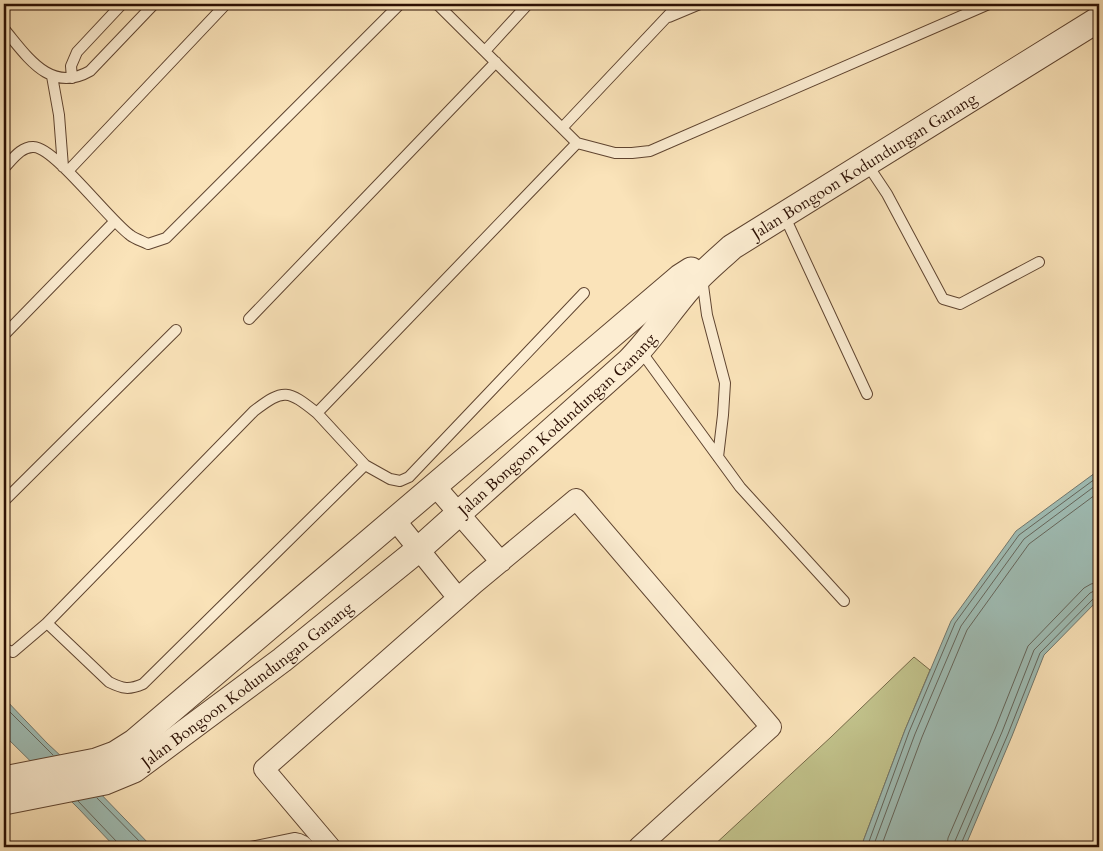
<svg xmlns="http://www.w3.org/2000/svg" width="1103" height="851" viewBox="0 0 1103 851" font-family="Cardo,serif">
<rect width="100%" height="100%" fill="#fae3b9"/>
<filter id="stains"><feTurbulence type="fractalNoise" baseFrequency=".004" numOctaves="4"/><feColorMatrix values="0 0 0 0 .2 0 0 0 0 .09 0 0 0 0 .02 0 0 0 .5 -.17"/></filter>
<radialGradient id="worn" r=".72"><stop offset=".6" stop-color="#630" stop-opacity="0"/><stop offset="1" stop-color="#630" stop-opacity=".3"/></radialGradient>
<path fill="#c2c38c" stroke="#766948" d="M 914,657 L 930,670 L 905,730 L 861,847 L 712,847 L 831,737 Z"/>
<path fill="#9fbdb5" stroke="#71776e" d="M 1099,470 L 1099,599 L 1044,655 L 1012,736 L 965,847 L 861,847 L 905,730 L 951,621 L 1016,531 Z
M 4,698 L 47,743 L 95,788 L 152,847 L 115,847 L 78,808 L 4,735 Z"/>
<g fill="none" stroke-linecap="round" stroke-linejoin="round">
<path stroke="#65665c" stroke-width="1" d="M 4,706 L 53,755
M 97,798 L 145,847
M 78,801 L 117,842 L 118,847
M 867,847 L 909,732 L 955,623 L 1019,535 L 1099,476
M 873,847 L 915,734 L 961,626 L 1024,539 L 1099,483
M 881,847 L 922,737 L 967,630 L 1029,544 L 1099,492
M 947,847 L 948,838 L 995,729 L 1028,646 L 1084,588 L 1091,584 L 1099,582
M 954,847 L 955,841 L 1002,732 L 1034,650 L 1090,593 L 1094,591 L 1099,590
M 961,847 L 961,844 L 1008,734 L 1040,653 L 1094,598 L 1099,596"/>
<defs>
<path id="service" d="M 437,4 L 577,143 L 615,153 L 632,153 L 650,151 L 989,4
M 669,17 L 700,4
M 4,29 C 27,56 50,94 90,71 L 154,4
M 485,51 L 528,4
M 52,76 L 59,115 L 63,167
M 72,78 L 71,66 L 77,52 L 122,4
M 562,128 L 679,4
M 867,164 L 887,194 L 943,299 L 960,304 L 1039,262
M 4,168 C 12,160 21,146 34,147 C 55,148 109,220 130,235 C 135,239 142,241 148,244 L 166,238 L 400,4
M 68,171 L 226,4
M 784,215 L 867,394
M 702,278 L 707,315 L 725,383 L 723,415 L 718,457
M 249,319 L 496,62
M 4,335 L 115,221
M 640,350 L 740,487 L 844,601
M 317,413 L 365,465 L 390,479 L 400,481 L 409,477 L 584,293
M 4,501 L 176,330
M 47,623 L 109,682 C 123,689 129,690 143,684 L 365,465
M 4,649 L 13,652 L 47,623 L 254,411 C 284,388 288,390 317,413 L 577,143
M 251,847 L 295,838 C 302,839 306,841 310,847"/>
<path id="minor" d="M 435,486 L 501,562
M 395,520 L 458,598
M 330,847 L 264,769 L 475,583 L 576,499 L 771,727 L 639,847"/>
<g id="tertiary">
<path d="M 4,779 L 96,761 L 115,754 L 134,742 L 680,277 L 691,270"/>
<path id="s1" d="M 4,802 L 105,782 L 134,770 L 282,660 L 419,549 L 629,361 C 652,338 669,311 690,287 C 703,272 718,260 732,247 L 1099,19"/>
</g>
</defs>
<use href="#service" stroke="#5f4430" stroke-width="12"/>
<use href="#minor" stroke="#5f4430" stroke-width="22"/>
<use href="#tertiary" stroke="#5f4430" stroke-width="27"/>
<use href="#service" stroke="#fcedd2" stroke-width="10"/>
<use href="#minor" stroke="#fcedd2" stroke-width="20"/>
<use href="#tertiary" stroke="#fcedd2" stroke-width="25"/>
</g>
<g text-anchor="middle" stroke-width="5" stroke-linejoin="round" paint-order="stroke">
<g font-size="16" fill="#2b0f03" stroke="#fcedd2">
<text dy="6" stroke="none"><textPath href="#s1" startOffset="1086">Jalan Bongoon Kodundungan Ganang</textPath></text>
<text dy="6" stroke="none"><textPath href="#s1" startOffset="681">Jalan Bongoon Kodundungan Ganang</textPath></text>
<text dy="6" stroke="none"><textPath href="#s1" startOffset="276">Jalan Bongoon Kodundungan Ganang</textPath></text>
</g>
</g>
<rect width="1103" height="851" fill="none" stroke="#fae3b9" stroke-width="20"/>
<rect x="5" y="5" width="1093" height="841" fill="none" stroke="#2b0f03" stroke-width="2.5"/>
<rect x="10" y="10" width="1083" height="831" fill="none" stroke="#2b0f03"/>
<rect width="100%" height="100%" filter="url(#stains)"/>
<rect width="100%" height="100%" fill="url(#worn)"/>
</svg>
